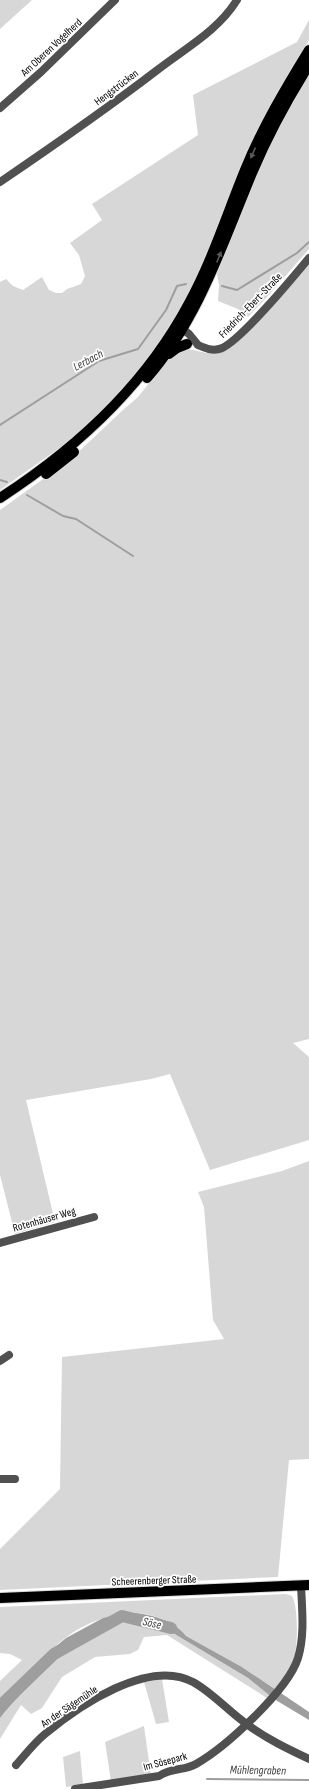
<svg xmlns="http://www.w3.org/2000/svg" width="309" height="1789" viewBox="0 0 309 1789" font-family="'Sofia Sans Condensed',sans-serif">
<rect width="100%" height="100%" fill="#fff"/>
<path fill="#d7d7d7" d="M 0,0 L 32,0 L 0,29 Z
M 309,20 L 309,40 L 266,115 L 199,275 L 169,330 L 145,365 L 86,429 L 0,490 L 0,282 L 6,279 L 13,286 L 23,290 L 42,277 L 49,290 L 56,293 L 62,293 L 67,289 L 81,284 L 85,276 L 79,255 L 70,243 L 102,220 L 92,204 L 198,135 L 193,95 L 297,42 Z
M 309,72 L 309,249 L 268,296 L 248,317 L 238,309 L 218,301 L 219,285 L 217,274 L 256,174 L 275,131 Z
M 309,262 L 309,1039 L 293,1043 L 309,1057 L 309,1140 L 210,1170 L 170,1074 L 151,1079 L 26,1100 L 55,1222 L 15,1234 L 0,1175 L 0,510 L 71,459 L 124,409 L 138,397 L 171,356 L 186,349 C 198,350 207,355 219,353 C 242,347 291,282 309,262 Z
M 309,1161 L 309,1459 L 289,1460 L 278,1577 L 0,1590 L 0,1549 L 60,1489 L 62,1357 L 224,1339 L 213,1320 L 204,1207 L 198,1192 L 282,1171 Z
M 286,1594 L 292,1596 C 299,1607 298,1654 292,1667 C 289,1674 280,1682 275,1689 L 242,1667 L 186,1636 C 179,1626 162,1618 150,1615 C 118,1608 78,1624 55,1647 C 49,1653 45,1662 39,1669 C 27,1683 13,1695 0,1708 L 0,1681 L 22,1660 L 10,1654 L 0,1653 L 0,1607 Z
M 123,1619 L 144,1620 L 163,1627 L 248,1678 L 270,1695 L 267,1698 L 167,1635 L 144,1637 L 138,1650 L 130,1654 L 95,1657 L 62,1677 L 42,1708 L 31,1714 L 21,1705 L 0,1739 L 0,1718 C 15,1699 32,1683 49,1666 C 73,1642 88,1624 123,1619 Z
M 162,1679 L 169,1722 L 156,1724 L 144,1682 Z
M 144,1726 L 151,1776 L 111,1781 L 105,1742 Z
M 80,1751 L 83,1785 L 66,1787 L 63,1757 Z"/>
<path fill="#9e9e9e" d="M 134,1613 C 151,1614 175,1621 186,1636 L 242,1667 L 309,1712 L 309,1720 L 274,1699 L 248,1678 L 163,1627 C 129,1610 92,1622 65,1648 C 59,1654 55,1661 49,1666 C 32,1683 15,1699 0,1718 L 0,1708 L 39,1670 L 54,1648 L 66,1638 L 103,1618 L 119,1614 Z"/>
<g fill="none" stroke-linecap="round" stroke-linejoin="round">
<path stroke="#9e9e9e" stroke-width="2" d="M 222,286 L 237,290 L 297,253 L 309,242
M 0,425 L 99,361 L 138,349 L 166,310 L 177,286 L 186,284
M 0,480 L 7,482
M 27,495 L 63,516 L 76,519 L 133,556
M 207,1779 L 309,1780"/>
<path stroke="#9e9e9e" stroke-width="12" d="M 0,1706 L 54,1654 L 122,1616 L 171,1628"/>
<defs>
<path id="primary" d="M 169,354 L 177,348 L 187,344
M 147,378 C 199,318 222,245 252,173 C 268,135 287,100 309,65
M 46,474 L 74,452
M 0,498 C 77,448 145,386 189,303 C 212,261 227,214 245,170 C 262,128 285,89 309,50
M 0,1598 L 309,1585"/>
</defs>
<use href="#primary" stroke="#dbdbdb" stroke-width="12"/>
<path stroke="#505050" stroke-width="8" d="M 0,108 L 41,72 L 115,0
M 0,182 C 53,146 105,110 156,71 C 184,49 218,31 237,0
M 0,1243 L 94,1217
M 0,1361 L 9,1355
M 0,1479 L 15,1479
M 16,1765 C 25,1755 34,1743 45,1734 C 78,1706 149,1658 193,1682 C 213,1693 229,1712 248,1725 C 267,1739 288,1749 309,1759
M 75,1789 L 159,1776 C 173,1767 184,1771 196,1764 C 226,1747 288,1690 298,1658 C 305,1635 302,1609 301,1585"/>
<path stroke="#505050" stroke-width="8" d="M 177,325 L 189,334 L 198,345
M 198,345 C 205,348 211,351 219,349 C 236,346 295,275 309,258"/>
<use href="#primary" stroke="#000" stroke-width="10"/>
</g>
<defs><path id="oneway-solid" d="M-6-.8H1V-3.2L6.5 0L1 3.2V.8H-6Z"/></defs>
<g fill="#595959">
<use href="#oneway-solid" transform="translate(253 153) rotate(114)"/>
<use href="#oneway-solid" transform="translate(219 257) rotate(-68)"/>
</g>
<g text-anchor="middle" stroke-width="3.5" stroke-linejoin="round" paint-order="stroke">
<g font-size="11" fill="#000" stroke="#fff">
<text transform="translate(51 47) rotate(-43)" y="4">Am Oberen Vogelherd</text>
<text transform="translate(116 87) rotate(-37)" y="4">Hengstrücken</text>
<text transform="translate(250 305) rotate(-46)" y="4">Friedrich-Ebert-Straße</text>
<text transform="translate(44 1219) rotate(-16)" y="4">Rotenhäuser Weg</text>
<text transform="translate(154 1580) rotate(-2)" y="4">Scheerenberger Straße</text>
<text transform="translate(69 1706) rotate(-34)" y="4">An der Sägemühle</text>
<text transform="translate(165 1761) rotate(-15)" y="4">Im Sösepark</text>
</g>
<g font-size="12" font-style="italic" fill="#3f3f3f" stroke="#fff">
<text transform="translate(88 360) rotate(-28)" y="4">Lerbach</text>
<text transform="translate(152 1623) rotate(13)" y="4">Söse</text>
<text transform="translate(258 1770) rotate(1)" y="4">Mühlengraben</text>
</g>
</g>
</svg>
